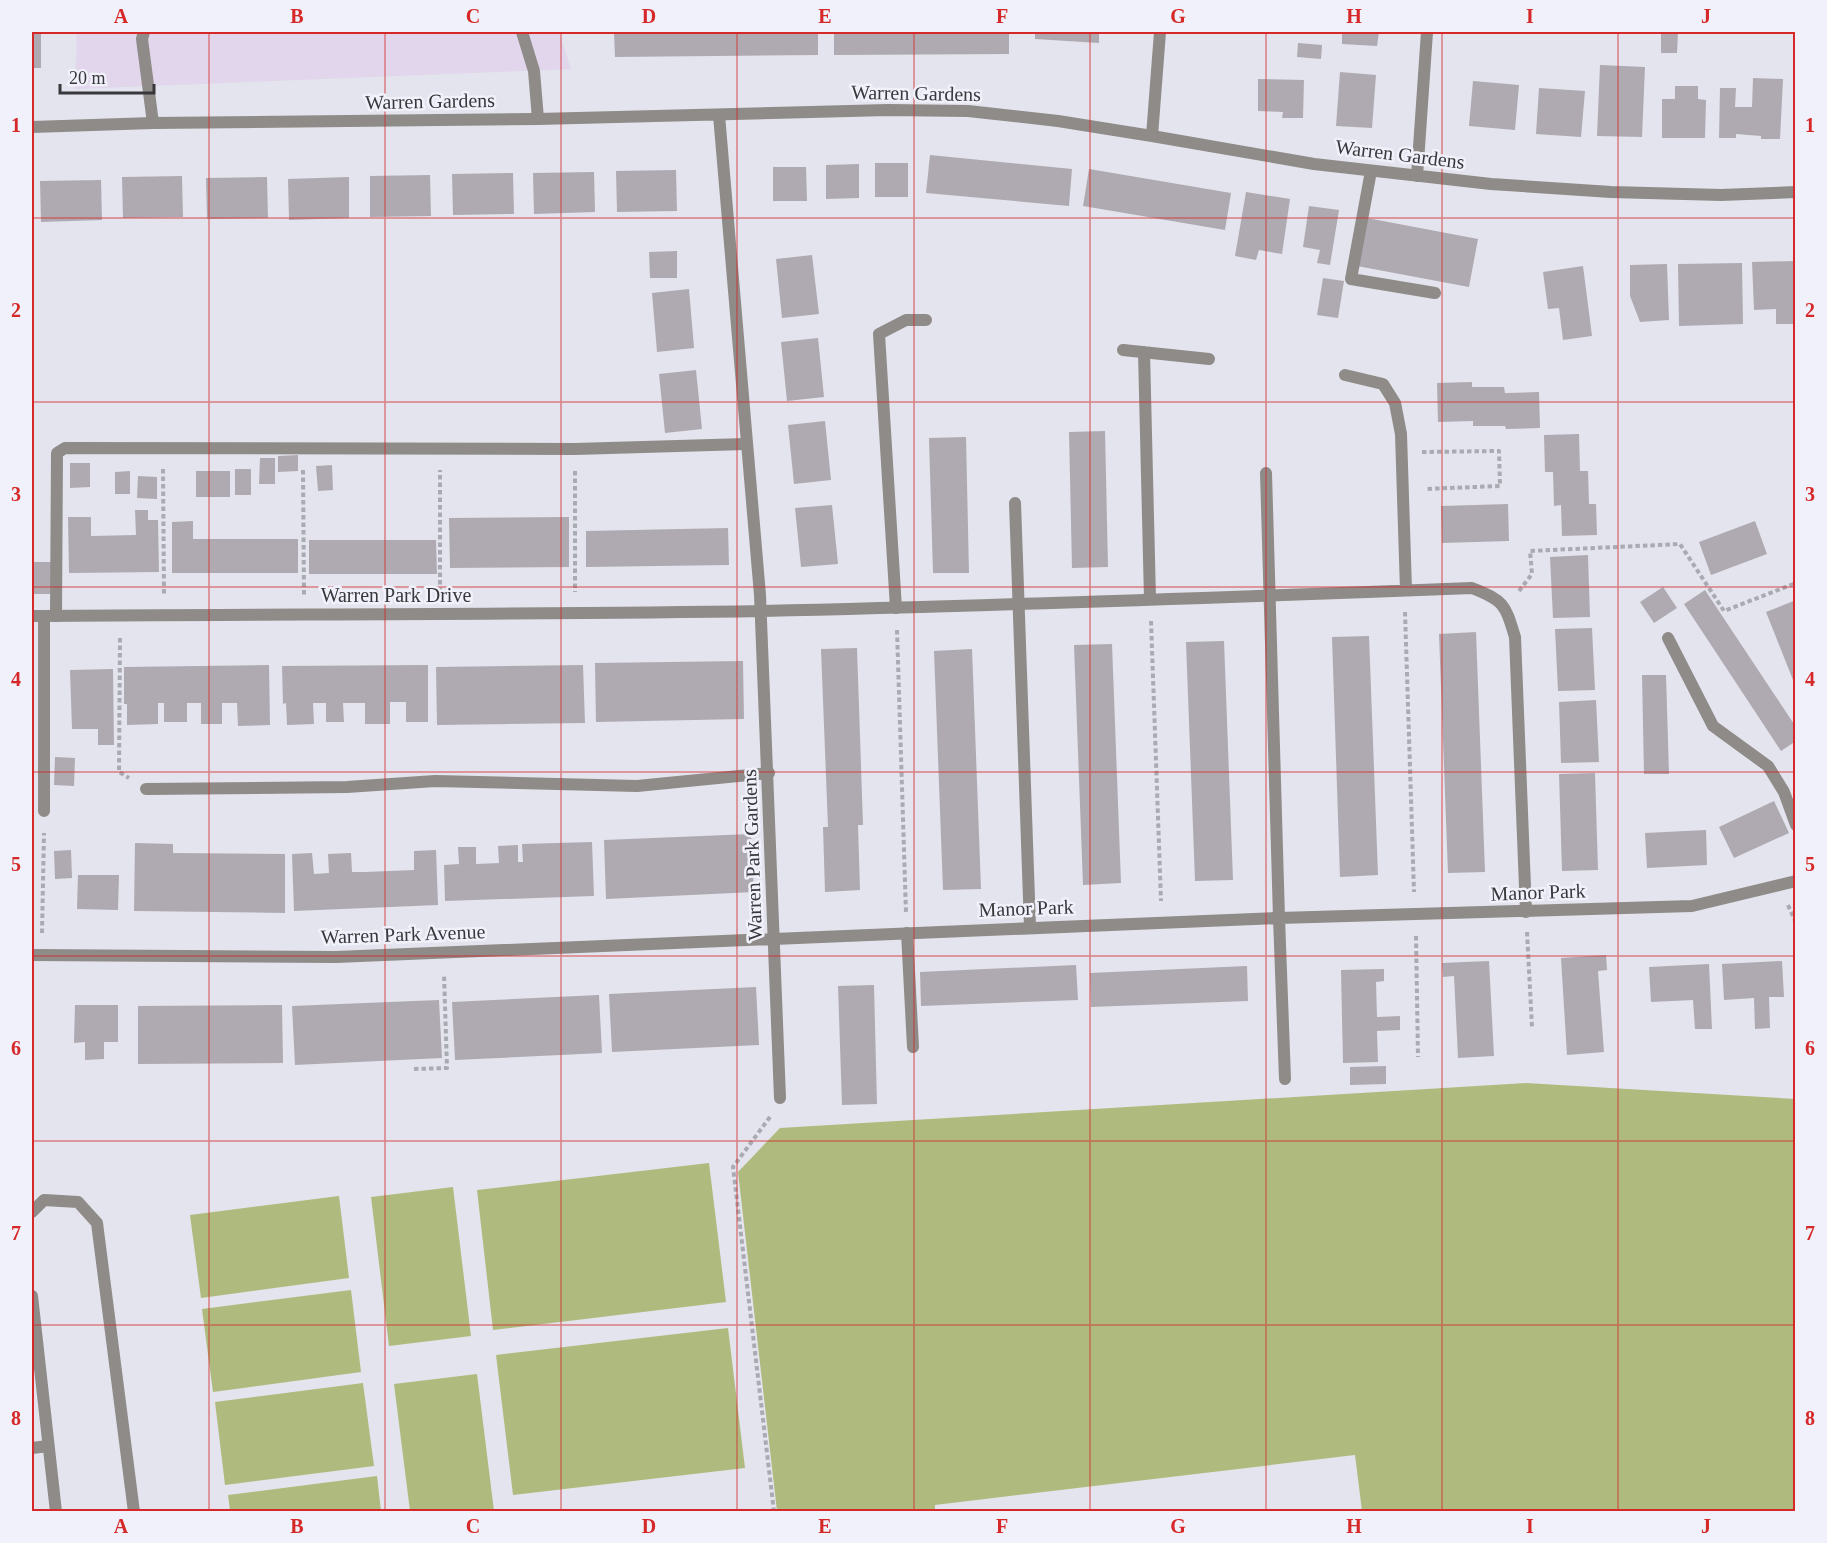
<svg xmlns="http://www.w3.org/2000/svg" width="1827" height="1543" viewBox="0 0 1827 1543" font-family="'Times New Roman',serif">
<rect width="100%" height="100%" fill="#e3e4ed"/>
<path fill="#e1d6eb" d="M 77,32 L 559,32 L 571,69 L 75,89 Z"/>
<path fill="#afbb7e" d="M 1526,1083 L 1795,1099 L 1795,1511 L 1362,1511 L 1355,1455 L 935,1505 L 935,1511 L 777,1511 L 738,1172 L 780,1128 Z
M 709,1163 L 726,1302 L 493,1330 L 477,1190 Z
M 453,1187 L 471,1336 L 389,1346 L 371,1197 Z
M 339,1196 L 349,1278 L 201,1298 L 190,1215 Z
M 351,1290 L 361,1372 L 213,1392 L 202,1309 Z
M 728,1328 L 745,1468 L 513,1495 L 496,1355 Z
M 477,1374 L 494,1511 L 410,1511 L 394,1384 Z
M 363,1383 L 374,1466 L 225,1485 L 215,1402 Z
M 377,1476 L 381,1511 L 230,1511 L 228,1495 Z"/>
<path fill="#afaab1" d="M 32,32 L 41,32 L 41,68 L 32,68 Z
M 614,32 L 818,32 L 818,55 L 615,57 Z
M 834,32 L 1009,32 L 1009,54 L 834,55 Z
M 1035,32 L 1099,32 L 1099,43 L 1035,39 Z
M 1335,32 L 1379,32 L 1377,46 L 1342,44 L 1342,34 L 1335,33 Z
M 1661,32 L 1678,32 L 1677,53 L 1661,53 Z
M 1298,43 L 1322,45 L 1321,59 L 1297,57 Z
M 1600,65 L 1645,67 L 1642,137 L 1597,136 Z
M 1340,72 L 1376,75 L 1372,128 L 1336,126 Z
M 1753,78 L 1783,79 L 1780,139 L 1761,139 L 1761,136 L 1736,134 L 1736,138 L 1719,138 L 1720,88 L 1736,88 L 1735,107 L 1752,107 Z
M 1258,79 L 1304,80 L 1303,118 L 1282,118 L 1283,112 L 1258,111 Z
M 1473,81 L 1519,85 L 1515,130 L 1469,126 Z
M 1675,86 L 1698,86 L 1698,99 L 1706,100 L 1705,138 L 1662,138 L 1662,99 L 1675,99 Z
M 1539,88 L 1585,91 L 1581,137 L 1536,134 Z
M 930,155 L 1072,169 L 1069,206 L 926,193 Z
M 875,163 L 908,163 L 908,197 L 875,197 Z
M 859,164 L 859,198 L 826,199 L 826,165 Z
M 773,167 L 806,167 L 807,201 L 773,201 Z
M 1089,169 L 1231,193 L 1225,230 L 1083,206 Z
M 676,170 L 677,211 L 617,212 L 616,171 Z
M 594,172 L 595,212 L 534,214 L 533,173 Z
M 513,173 L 514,214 L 453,215 L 452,174 Z
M 430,175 L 431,216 L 370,217 L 370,176 Z
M 182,176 L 183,217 L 123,218 L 122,177 Z
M 267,177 L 268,218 L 207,219 L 206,178 Z
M 349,177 L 349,218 L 289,220 L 288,179 Z
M 101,180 L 102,220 L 41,222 L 40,181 Z
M 1246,192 L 1290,199 L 1282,254 L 1259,250 L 1256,260 L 1235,256 Z
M 1309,206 L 1339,210 L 1330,265 L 1317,263 L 1320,250 L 1303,247 Z
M 1367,218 L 1478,239 L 1469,287 L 1357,266 Z
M 677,251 L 677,278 L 650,278 L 649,252 Z
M 812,255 L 819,314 L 782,318 L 776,259 Z
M 1796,261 L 1796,324 L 1776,324 L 1776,309 L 1754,310 L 1752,262 Z
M 1742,263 L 1743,324 L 1679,326 L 1678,264 Z
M 1667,264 L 1669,320 L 1640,322 L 1630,296 L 1630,265 Z
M 1583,266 L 1592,336 L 1563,340 L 1559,308 L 1548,309 L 1543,272 Z
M 1323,278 L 1344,281 L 1338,318 L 1317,315 Z
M 689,289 L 694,348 L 657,352 L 652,293 Z
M 818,338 L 824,397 L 787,401 L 781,342 Z
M 696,370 L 702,429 L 665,433 L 659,374 Z
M 1472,382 L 1472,387 L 1504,387 L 1505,393 L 1539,392 L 1540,428 L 1506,429 L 1505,426 L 1473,426 L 1473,421 L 1438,422 L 1437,383 Z
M 825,421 L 831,480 L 794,484 L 788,425 Z
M 1105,431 L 1108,567 L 1072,568 L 1069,432 Z
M 1579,434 L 1580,471 L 1588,471 L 1589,504 L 1596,504 L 1597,535 L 1562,536 L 1561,505 L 1554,506 L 1553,472 L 1545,472 L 1544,435 Z
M 966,437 L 969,573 L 933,573 L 929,438 Z
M 298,455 L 298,471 L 278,472 L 278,456 Z
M 260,458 L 275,458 L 275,484 L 259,484 Z
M 70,463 L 90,463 L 90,487 L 70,488 Z
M 332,465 L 333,490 L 318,491 L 316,466 Z
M 235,469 L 251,469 L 251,495 L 235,495 Z
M 130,471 L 130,494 L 115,494 L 115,472 Z
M 196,471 L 230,471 L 230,497 L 196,497 Z
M 138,476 L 157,477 L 157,499 L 137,498 Z
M 1508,504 L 1509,541 L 1442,543 L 1441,506 Z
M 832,505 L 838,564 L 801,567 L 795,508 Z
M 135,510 L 148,510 L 148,520 L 158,520 L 159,572 L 69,573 L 68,517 L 91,517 L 91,536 L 136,535 Z
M 569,517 L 569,567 L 450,568 L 449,518 Z
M 193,521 L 193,539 L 298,539 L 298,573 L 172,573 L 172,522 Z
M 1755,521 L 1767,554 L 1711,575 L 1699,542 Z
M 728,528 L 729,565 L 586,567 L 586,531 Z
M 309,540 L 436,540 L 437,574 L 309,574 Z
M 1588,555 L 1590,617 L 1553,618 L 1550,557 Z
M 32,562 L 52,562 L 52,594 L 32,594 Z
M 1663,587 L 1677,608 L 1654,623 L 1640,602 Z
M 1705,590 L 1796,727 L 1796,741 L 1781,751 L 1684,604 Z
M 1796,600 L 1796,685 L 1795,685 L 1766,612 Z
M 1592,628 L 1595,690 L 1558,691 L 1555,629 Z
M 1476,632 L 1485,872 L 1448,873 L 1439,634 Z
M 1369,636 L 1378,875 L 1340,877 L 1332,637 Z
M 1224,641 L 1233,880 L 1195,881 L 1186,642 Z
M 1112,644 L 1121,883 L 1083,885 L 1074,645 Z
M 857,648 L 863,825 L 858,825 L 860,890 L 825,892 L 823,827 L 828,827 L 821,649 Z
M 972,649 L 981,889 L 943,890 L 934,651 Z
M 743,661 L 744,719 L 596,722 L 595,663 Z
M 269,665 L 270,725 L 238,726 L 237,703 L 222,703 L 222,724 L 201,724 L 201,703 L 187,703 L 187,722 L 164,722 L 164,703 L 158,703 L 158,724 L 127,725 L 127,704 L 124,704 L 124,667 Z
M 428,665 L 428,722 L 406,722 L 406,702 L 390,702 L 390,724 L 365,724 L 365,703 L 343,703 L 344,722 L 326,722 L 326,703 L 313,703 L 314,724 L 287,725 L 286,703 L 283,704 L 282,666 Z
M 583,665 L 585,723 L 437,725 L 436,667 Z
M 113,669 L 114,745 L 98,745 L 98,729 L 72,729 L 70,670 Z
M 1642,675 L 1666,675 L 1669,774 L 1644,774 Z
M 1596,700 L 1599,762 L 1561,763 L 1559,702 Z
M 55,757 L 75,758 L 74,786 L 54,785 Z
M 1595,773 L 1598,870 L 1562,871 L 1559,774 Z
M 1774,801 L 1789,833 L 1734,858 L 1719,827 Z
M 1706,830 L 1707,865 L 1647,868 L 1645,833 Z
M 751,834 L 754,892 L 606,899 L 604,840 Z
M 592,842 L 594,896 L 445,901 L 444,865 L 459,864 L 458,847 L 476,847 L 476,864 L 499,863 L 498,846 L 518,845 L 518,862 L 523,862 L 522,844 Z
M 135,843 L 173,844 L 173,853 L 285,854 L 285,913 L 134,911 Z
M 71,850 L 72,878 L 55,879 L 54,851 Z
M 436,850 L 438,905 L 294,911 L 292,854 L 312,853 L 314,874 L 329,873 L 328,854 L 351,853 L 352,872 L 365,872 L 414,870 L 414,851 Z
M 78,875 L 119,875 L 118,910 L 77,909 Z
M 1606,955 L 1607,970 L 1598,971 L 1604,1052 L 1567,1055 L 1561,958 Z
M 1489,961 L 1494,1056 L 1458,1058 L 1454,976 L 1443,977 L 1442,963 Z
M 1782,961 L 1784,997 L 1769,997 L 1770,1028 L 1755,1029 L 1754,998 L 1724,1000 L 1722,964 Z
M 1709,964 L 1712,1029 L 1695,1029 L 1693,1000 L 1651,1002 L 1649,967 Z
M 1076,965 L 1078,1000 L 921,1006 L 920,972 Z
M 1247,966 L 1248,1001 L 1091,1007 L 1090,973 Z
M 1384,969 L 1384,981 L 1376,982 L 1377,1017 L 1400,1016 L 1400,1030 L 1377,1031 L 1378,1062 L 1343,1063 L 1341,970 Z
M 874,985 L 877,1104 L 842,1105 L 838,986 Z
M 756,987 L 759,1045 L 612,1052 L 609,994 Z
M 599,995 L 602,1053 L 455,1060 L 452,1002 Z
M 439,1000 L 442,1058 L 295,1065 L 292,1006 Z
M 75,1005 L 118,1005 L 118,1042 L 104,1042 L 104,1059 L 85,1060 L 85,1042 L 74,1043 Z
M 282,1005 L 283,1063 L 138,1064 L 138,1006 Z
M 1386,1066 L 1386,1084 L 1350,1085 L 1350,1067 Z"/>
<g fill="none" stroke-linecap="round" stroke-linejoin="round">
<path stroke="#aaabb2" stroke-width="4" stroke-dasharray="4.5 3" stroke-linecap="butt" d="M 1422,452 L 1499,451 L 1500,486 L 1425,489
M 163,469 L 164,594
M 303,470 L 304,595
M 575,471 L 575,592
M 1519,591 L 1532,574 L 1530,551 L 1680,544 L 1724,611 L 1796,583
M 440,592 L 440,470
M 1405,612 L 1414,892
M 1151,621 L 1161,901
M 897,630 L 906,913
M 120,638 L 119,772 L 129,778
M 1788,905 L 1796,923
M 1527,932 L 1532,1027
M 42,933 L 44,833
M 1416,936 L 1418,1057
M 414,1069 L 447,1068 L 444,974
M 770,1117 L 733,1167 L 774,1512"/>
<path stroke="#8e8b88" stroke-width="12" d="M 144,32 L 142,39 L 153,123
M 522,32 L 534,71 L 538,119
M 1371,171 L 1351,279 L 1435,293
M 1123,350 L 1209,359
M 1144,352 L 1150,599
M 896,608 L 879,334 L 906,320 L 926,320
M 56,616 L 57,453 L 65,448 L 575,449 L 746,444
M 1668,638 L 1713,726 L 1768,766 L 1784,792 L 1796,825
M 146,789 L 347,787 L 435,781 L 637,786 L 769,773
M 44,811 L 44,616
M 32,1212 L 44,1200 L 78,1202 L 97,1223 L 134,1512
M 32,1296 L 56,1512
M 32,1448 L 48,1446"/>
<path stroke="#8e8b88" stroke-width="12" d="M 1266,473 L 1279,918
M 1015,503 L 1030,927
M 907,933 L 913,1047"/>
<path stroke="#8e8b88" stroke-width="12" d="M 719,115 L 760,595 L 780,1098
M 32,127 L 153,123 L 538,119 L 888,110 L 968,111 L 1058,121 L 1152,136 L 1314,164 L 1491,184 L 1611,192 L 1721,195 L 1796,192
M 1152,136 L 1160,32
M 1417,176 L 1427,32
M 1345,375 L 1383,384 L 1395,403 L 1401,434 L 1406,590
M 32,616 C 275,614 519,615 763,611 C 999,606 1236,597 1472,588 C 1505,601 1505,605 1515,637 L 1526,912
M 1279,918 L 1285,1079
M 32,955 L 336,957 L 1279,918 L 1692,906 L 1796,881"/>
</g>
<path fill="none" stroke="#d62828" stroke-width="1.5" stroke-opacity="0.55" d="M 209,32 L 209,1512M 385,32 L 385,1512M 561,32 L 561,1512M 737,32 L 737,1512M 914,32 L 914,1512M 1090,32 L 1090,1512M 1266,32 L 1266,1512M 1442,32 L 1442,1512M 1618,32 L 1618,1512M 32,218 L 1796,218M 32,402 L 1796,402M 32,587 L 1796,587M 32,772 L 1796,772M 32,956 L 1796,956M 32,1141 L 1796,1141M 32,1325 L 1796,1325"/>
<g text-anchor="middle" stroke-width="5" stroke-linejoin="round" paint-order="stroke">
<g font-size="20" fill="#38383c" stroke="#f0f1fa">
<text transform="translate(916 93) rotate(1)" y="7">Warren Gardens</text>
<text transform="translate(430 101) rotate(-1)" y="7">Warren Gardens</text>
<text transform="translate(1400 154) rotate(7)" y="7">Warren Gardens</text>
<text x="396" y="602">Warren Park Drive</text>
<text transform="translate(752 855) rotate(-92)" y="7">Warren Park Gardens</text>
<text transform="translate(1538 892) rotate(-2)" y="7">Manor Park</text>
<text transform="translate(1026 908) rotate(-2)" y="7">Manor Park</text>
<text transform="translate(403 934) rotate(-2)" y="7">Warren Park Avenue</text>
</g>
</g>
<rect width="1827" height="1543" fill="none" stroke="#f0f1fa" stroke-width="66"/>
<path d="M60 84v9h94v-9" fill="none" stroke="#38383c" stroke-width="3"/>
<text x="69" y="84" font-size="18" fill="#38383c" stroke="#f0f1fa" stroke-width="4.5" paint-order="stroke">20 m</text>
<rect x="33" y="33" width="1761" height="1477" fill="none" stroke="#d62828" stroke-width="2"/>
<g font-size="20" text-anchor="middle" font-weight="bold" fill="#d62828">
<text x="121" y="23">A</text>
<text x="297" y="23">B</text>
<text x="473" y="23">C</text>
<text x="649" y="23">D</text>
<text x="825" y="23">E</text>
<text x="1002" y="23">F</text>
<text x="1178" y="23">G</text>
<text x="1354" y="23">H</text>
<text x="1530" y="23">I</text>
<text x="1706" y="23">J</text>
<text x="16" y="132">1</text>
<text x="1810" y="132">1</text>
<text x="16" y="317">2</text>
<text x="1810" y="317">2</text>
<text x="16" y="501">3</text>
<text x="1810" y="501">3</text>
<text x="16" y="686">4</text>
<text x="1810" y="686">4</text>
<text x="16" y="871">5</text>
<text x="1810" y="871">5</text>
<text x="16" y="1055">6</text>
<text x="1810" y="1055">6</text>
<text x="16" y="1240">7</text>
<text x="1810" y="1240">7</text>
<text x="16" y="1425">8</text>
<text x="1810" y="1425">8</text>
<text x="121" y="1533">A</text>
<text x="297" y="1533">B</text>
<text x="473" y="1533">C</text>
<text x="649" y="1533">D</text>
<text x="825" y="1533">E</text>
<text x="1002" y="1533">F</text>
<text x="1178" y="1533">G</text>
<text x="1354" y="1533">H</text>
<text x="1530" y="1533">I</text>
<text x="1706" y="1533">J</text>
</g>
</svg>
